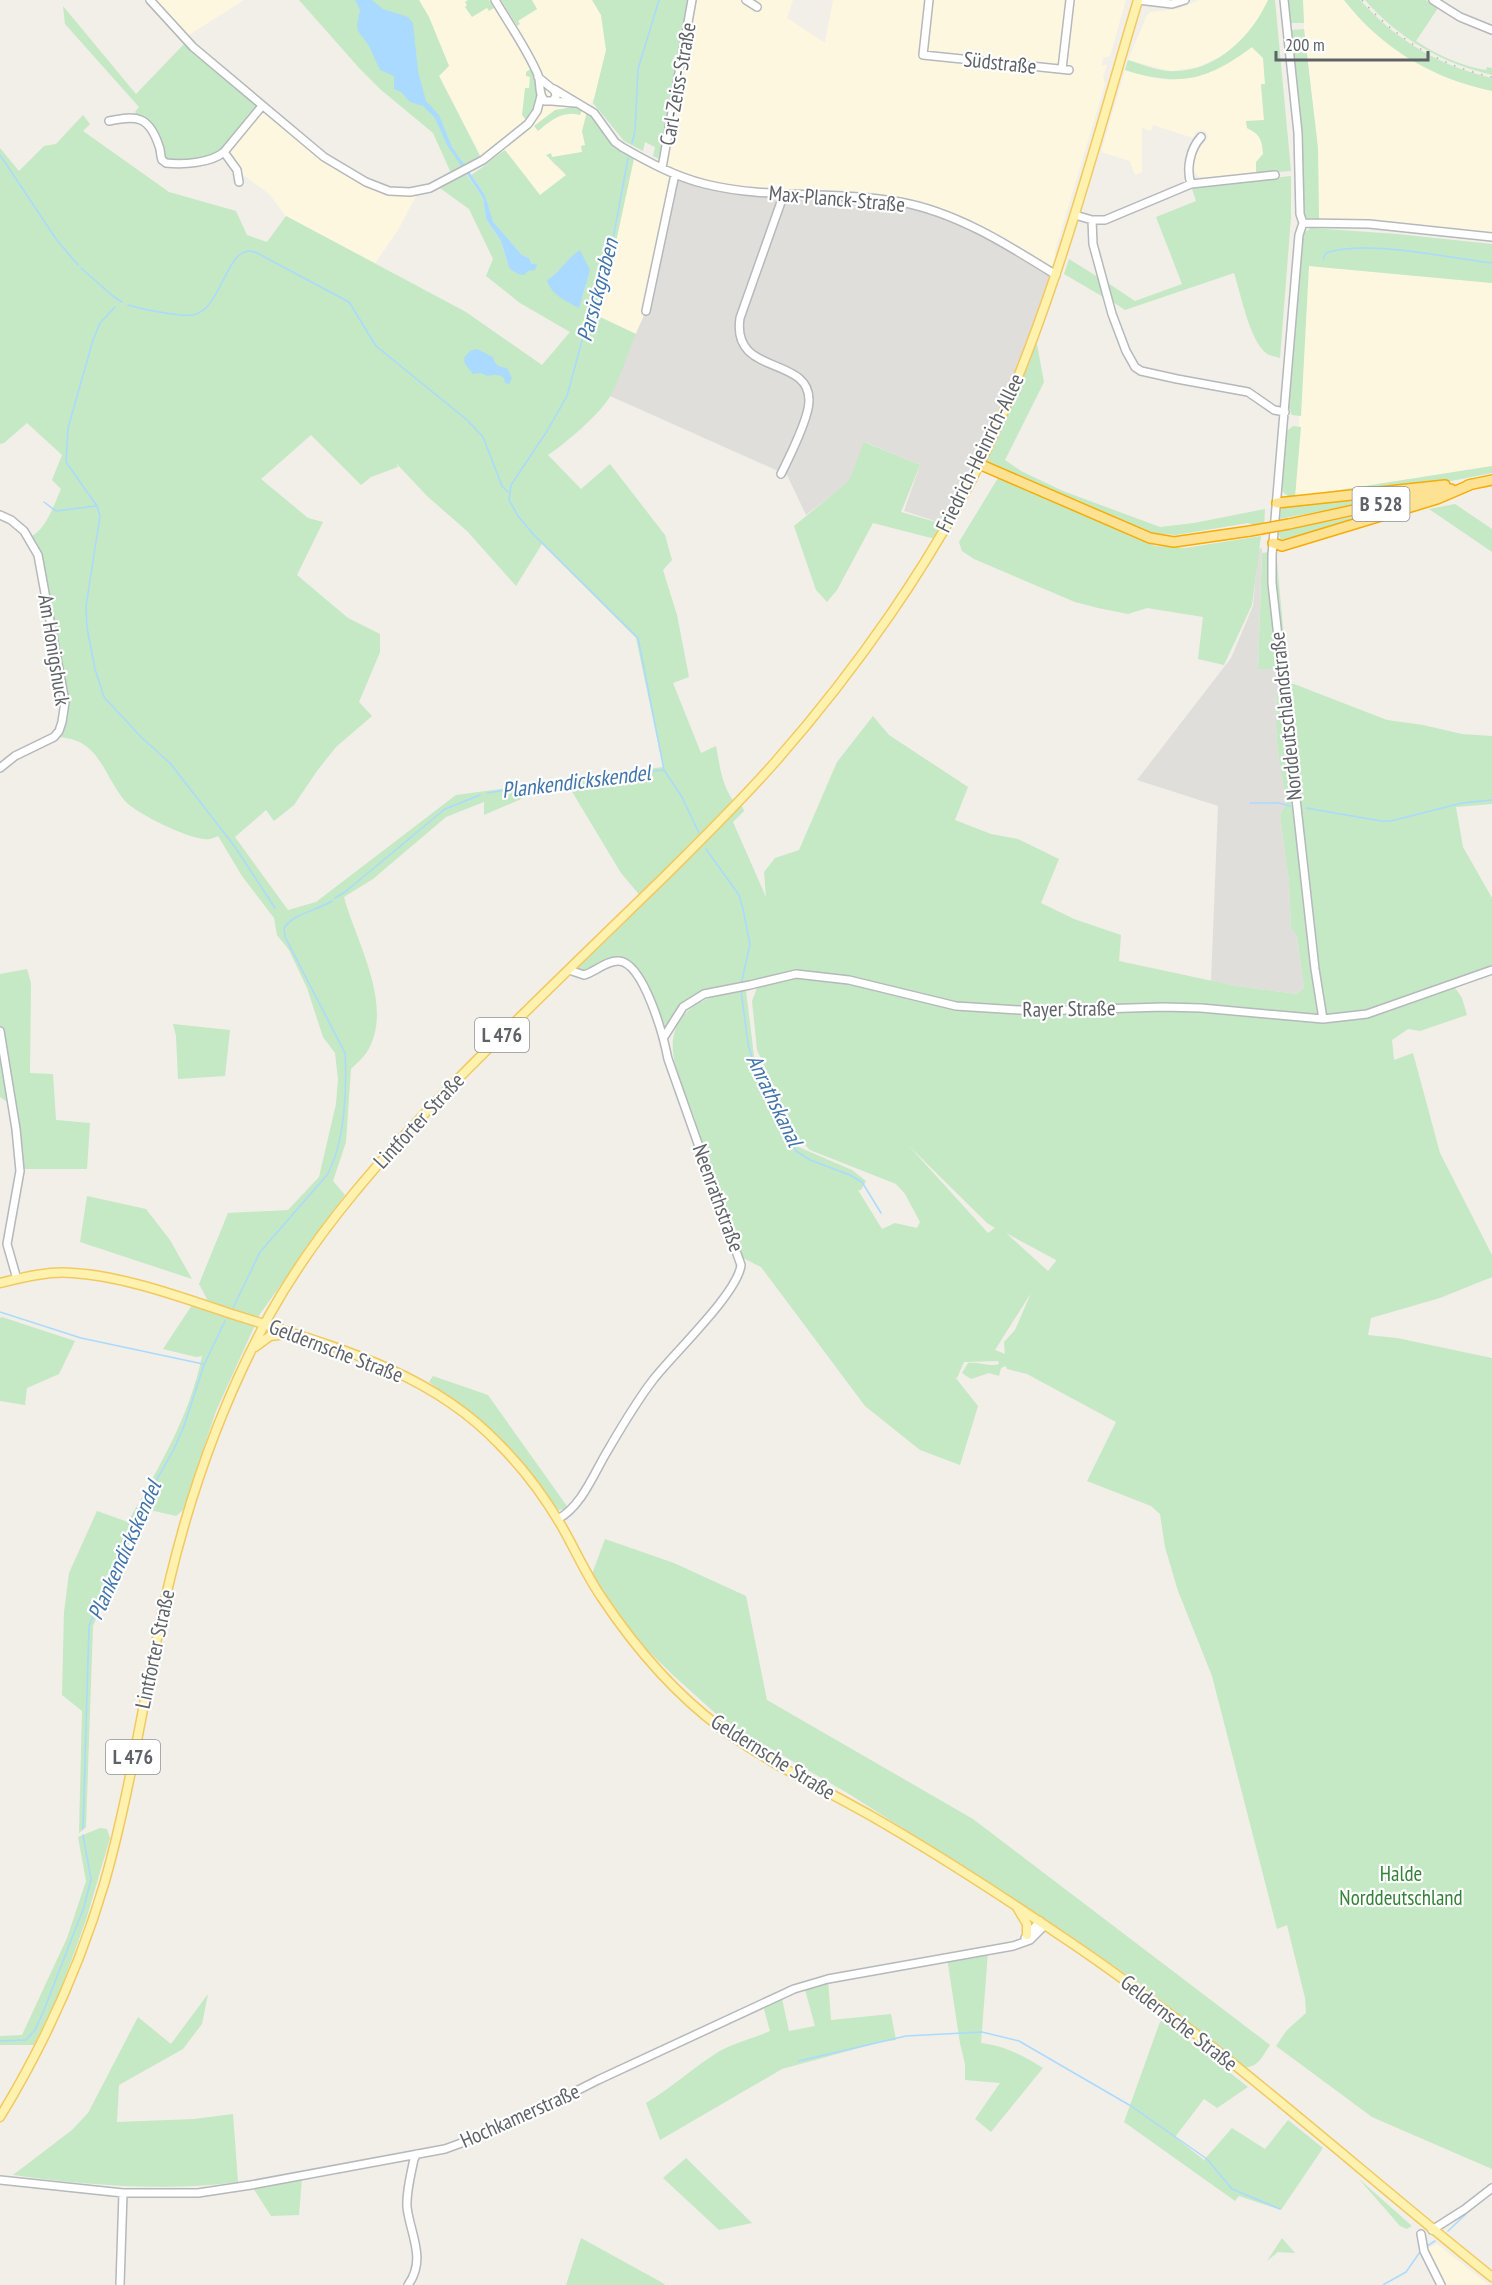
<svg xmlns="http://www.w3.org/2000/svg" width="1492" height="2285" viewBox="0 0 1492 2285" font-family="'PT Sans Narrow',sans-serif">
<rect width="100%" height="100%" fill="#f1efe8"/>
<path fill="#fef7e0" d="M 150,0 L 244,0 L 184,38 Z
M 419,0 L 592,0 L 601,15 L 606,50 L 599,87 L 587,112 L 585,145 L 582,152 L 552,157 L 547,155 L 555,166 L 558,165 L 566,175 L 539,196 L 505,150 L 485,164 L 439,75 L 449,65 L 429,17 Z
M 691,0 L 793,0 L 787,18 L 825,43 L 833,0 L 1126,0 L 1110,56 L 1103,58 L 1102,65 L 1107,65 L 1103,77 L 1105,84 L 1055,251 L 1056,275 L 646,311 L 636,334 L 595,315 L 604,297 L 635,154 L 662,168 Z
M 1200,0 L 1268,0 L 1256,23 L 1244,38 L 1224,55 L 1198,67 L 1170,71 L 1128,60 L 1147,15 L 1151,12 L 1177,9 Z
M 1303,0 L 1344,0 L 1368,27 L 1404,56 L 1442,76 L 1492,91 L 1492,234 L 1368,220 L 1319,219 L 1318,148 L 1304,29 Z
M 1251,47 L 1263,58 L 1265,84 L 1261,85 L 1264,120 L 1246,122 L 1247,128 L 1257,134 L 1261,138 L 1263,145 L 1263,154 L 1256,162 L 1256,174 L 1206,178 L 1198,176 L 1195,172 L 1194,164 L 1198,150 L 1208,138 L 1206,132 L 1202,130 L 1196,132 L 1193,138 L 1153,125 L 1151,131 L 1142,128 L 1142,172 L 1135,175 L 1130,161 L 1101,152 L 1125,70 L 1148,77 L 1169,80 L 1193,78 L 1216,70 Z
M 262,106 L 312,147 L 383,189 L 419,190 L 398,230 L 375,263 L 286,216 L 269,194 L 237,170 L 224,152 Z
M 1308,266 L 1492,283 L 1492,466 L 1295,497 Z
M 1437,2244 L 1489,2285 L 1444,2285 L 1426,2249 Z"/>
<path fill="#e0deda" d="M 675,174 L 707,185 L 899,202 L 947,215 L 1056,275 L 1011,393 L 947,525 L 904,511 L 920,465 L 865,442 L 849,482 L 806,515 L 787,475 L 610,396 L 622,364 L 646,311 Z
M 1262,548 L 1258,669 L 1280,669 L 1282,683 L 1277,692 L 1276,718 L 1277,745 L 1286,803 L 1280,815 L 1289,882 L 1291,928 L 1297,936 L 1304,987 L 1297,994 L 1236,986 L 1211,981 L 1218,806 L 1137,780 L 1231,658 L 1253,606 L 1258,549 Z"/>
<path fill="#c5e8c5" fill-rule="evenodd" d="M 299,0 L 419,0 L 429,17 L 449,66 L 439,76 L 480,156 L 451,173 L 433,133 L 380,89 L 360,69 Z
M 468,0 L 489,0 L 494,8 L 489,11 L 487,8 L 472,17 L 465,7 L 467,5 L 465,2 Z
M 501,0 L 532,0 L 537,9 L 518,21 L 520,24 L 517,26 Z
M 592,0 L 691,0 L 681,37 L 661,160 L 653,156 L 655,147 L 645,142 L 643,151 L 624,141 L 593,103 L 606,50 L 601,15 Z
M 1268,0 L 1275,0 L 1291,171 L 1256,174 L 1256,162 L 1263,154 C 1262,140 1260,134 1247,128 L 1246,121 L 1264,120 L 1261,84 L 1265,84 L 1263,58 L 1252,47 C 1207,81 1178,87 1125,70 L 1128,60 C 1141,64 1155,70 1169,71 C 1213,74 1251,38 1268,0 Z
M 1286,0 L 1303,0 L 1304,23 L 1288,23 Z
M 1344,0 L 1360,0 C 1396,40 1439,66 1492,78 L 1492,91 C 1433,79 1381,48 1344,0 Z
M 1365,0 L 1426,0 L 1438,8 L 1416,41 C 1437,55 1461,66 1486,70 L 1487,67 L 1492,68 L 1492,75 C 1442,63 1399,39 1365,0 Z
M 63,6 L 136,94 L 186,42 L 262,106 L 218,157 L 166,163 L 160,148 L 135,112 L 139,107 L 65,24 Z
M 1304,29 L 1318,148 L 1319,219 L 1307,218 L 1303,213 C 1303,168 1304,119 1295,75 C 1292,62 1284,42 1292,30 Z
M 531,69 C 539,87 539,104 526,120 L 522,115 L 525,88 L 529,88 L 530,77 L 526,76 L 526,72 Z
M 573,107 L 582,110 L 580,115 C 563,110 550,121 538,131 L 534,126 L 555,110 Z
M 587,112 C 602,125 607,143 624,153 L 626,150 L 635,154 L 604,297 L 596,315 L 636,334 C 627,354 621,376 611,395 C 602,412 564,445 548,455 L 581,489 L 610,464 L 665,535 L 672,560 L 663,570 L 677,615 L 689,677 L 673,683 L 701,753 L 716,746 C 720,767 722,788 736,804 L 740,801 L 744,811 L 733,822 L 766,897 L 764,872 L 775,858 L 799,850 L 837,762 L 873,716 L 889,735 L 968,787 L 955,820 L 991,834 L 1018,839 L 1059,859 L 1041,903 L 1074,919 L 1121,935 L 1119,961 L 1236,986 L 1297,994 L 1304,987 L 1297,936 L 1291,928 L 1289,882 L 1280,815 L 1286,803 L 1277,745 L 1276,718 L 1277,692 L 1282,682 L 1294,684 L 1387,720 L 1423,725 L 1462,734 L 1492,736 L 1492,804 L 1456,807 L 1463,847 L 1492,898 L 1492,973 L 1454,986 L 1462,998 L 1467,1015 L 1420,1031 L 1408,1029 L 1392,1040 L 1394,1060 L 1413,1053 L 1440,1153 L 1492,1255 L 1492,1277 L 1440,1298 L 1371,1318 L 1368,1335 L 1397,1338 L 1492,1358 L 1492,2169 L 1372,2117 L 1276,2046 L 1287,2030 L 1306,2013 L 1305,1998 L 1287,1925 L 1277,1929 L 1212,1676 L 1178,1591 L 1165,1547 L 1160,1514 L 1151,1506 L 1087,1481 L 1116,1422 L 1027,1374 L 1007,1369 L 1006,1366 L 1001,1368 L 999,1376 L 989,1373 L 971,1379 L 962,1373 L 968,1363 C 980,1362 987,1367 999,1364 L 998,1361 L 964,1362 L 957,1378 L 955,1377 L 978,1406 L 960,1465 L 920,1450 L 865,1406 L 761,1267 L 741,1257 L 692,1120 L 695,1119 C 687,1098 675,1074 673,1052 C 669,1013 703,995 736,993 L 737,991 L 746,990 L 754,1056 L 794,1145 L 852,1170 L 866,1181 L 861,1190 L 858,1190 L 882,1229 L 895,1223 L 917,1228 L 920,1222 L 905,1194 L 896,1184 L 810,1150 L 797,1137 L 757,1050 L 752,1001 L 757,988 L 789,977 L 692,1000 L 664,1037 L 644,986 L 621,961 L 584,975 L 569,970 L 642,898 L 621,873 L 565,780 L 484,815 L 484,802 L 446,817 L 373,879 L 344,897 C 356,942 395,1006 367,1052 C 363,1058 356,1064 351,1069 L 346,1142 L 333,1181 L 345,1195 L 260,1314 L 216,1411 L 183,1510 L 176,1516 L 146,1509 L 122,1558 L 93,1626 L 86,1827 L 79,1833 L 82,1711 L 62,1695 L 64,1612 L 69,1573 L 97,1511 L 128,1522 C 158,1469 190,1416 202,1356 L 196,1357 L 163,1349 L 192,1305 L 204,1309 L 209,1303 L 199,1284 L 228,1213 L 288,1210 L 319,1177 L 336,1104 L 338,1079 L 335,1053 L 323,1037 L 307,988 L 289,950 L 277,935 L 274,918 L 242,876 L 218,836 C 214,838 209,840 204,839 C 187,838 137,814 125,801 C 101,772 100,737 54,737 L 65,713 L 38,555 L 30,537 C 46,530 54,505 61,489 L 52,480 L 62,455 L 27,423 L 4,443 L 0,444 L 0,148 L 19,171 L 44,146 L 56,144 L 83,115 L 90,124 L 83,131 L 169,192 L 236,211 L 247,235 L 267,242 L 286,216 L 466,312 L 542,365 L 570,332 L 520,303 L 486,276 L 493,259 L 469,209 L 437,186 L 466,174 L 483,198 L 486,219 L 501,241 L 509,268 L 532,264 L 529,258 L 522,255 L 492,222 L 485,195 L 471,175 C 483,168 493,158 505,150 L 540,195 L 566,175 L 546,155 L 551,153 L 552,157 L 582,152 L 581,146 L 585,145 L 582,131 ZM 580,251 L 586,284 L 579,307 L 547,280 C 560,272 567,258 580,251 ZM 311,435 L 361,485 L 371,477 L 398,467 L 396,463 L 427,496 L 467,531 L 516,586 L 542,544 L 636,638 L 663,767 L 456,795 L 316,902 L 288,910 L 235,837 L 266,810 L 274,821 L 294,805 L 317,771 L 336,747 L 372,716 L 359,702 L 380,652 L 380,634 L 348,618 L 297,575 L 323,522 L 308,518 L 261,479 ZM 908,1145 L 987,1223 L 995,1228 L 988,1233 ZM 1006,1233 L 1056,1260 L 1056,1261 L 1048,1271 ZM 1031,1293 L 1015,1330 L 1004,1342 L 1005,1354 L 995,1350 Z
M 1291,176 L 1291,217 L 1280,358 C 1275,356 1269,356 1266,353 C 1249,339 1241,294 1234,273 L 1125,310 L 1110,300 L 1105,281 L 1135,301 L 1182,284 L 1156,217 L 1196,201 L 1192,189 L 1223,183 Z
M 1311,228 L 1397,234 L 1492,244 L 1492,283 L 1309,266 L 1301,416 L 1292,415 L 1289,408 L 1303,236 L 1305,232 Z
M 1069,259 L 1101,279 L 1105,298 L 1064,274 Z
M 1035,334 L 1044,382 L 1005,460 L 1021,471 L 1063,491 L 1160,527 L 1194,523 L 1265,509 L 1264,528 L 1248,523 L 1176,535 L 1150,533 L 1078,500 L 979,464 Z
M 1293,426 L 1301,427 L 1295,497 L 1492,466 L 1492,473 L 1446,482 L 1290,498 L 1283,492 L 1282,487 L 1287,431 Z
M 864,442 L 920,465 L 901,512 L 946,525 L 939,540 L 873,523 L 837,590 L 827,602 L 816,590 L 794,526 L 849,481 Z
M 998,478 L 1155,546 L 1185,548 L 1261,536 L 1252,605 L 1224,665 L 1198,659 L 1203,617 L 1147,608 L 1128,614 L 1098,608 L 1075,602 L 974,559 L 962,551 L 959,542 Z
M 1411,492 L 1411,493 L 1280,519 L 1281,510 L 1285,506 Z
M 1455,504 L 1492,529 L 1492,552 L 1429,509 Z
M 1410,506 L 1287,540 L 1280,539 L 1278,531 Z
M 1276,551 L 1286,659 L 1280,669 L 1258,669 L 1262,553 Z
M 27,969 L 31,983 L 30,1073 L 53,1074 L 56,1120 L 90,1123 L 87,1169 L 23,1169 L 12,1105 L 0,1097 L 0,974 Z
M 173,1024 L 230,1030 L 225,1076 L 178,1079 L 176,1036 Z
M 87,1196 L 146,1209 L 170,1240 L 192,1279 L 80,1242 Z
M 2,1317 L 75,1341 L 59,1374 L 27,1388 L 25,1405 L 0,1401 L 0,1318 Z
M 433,1376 L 488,1395 L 569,1509 L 558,1510 L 513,1452 L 482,1422 L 429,1382 Z
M 605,1539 L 674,1563 L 746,1596 L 767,1700 L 973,1819 L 1270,2045 C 1263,2055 1258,2068 1245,2067 L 1139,1983 L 1045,1919 L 849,1794 L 725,1722 L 674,1676 L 639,1642 L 592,1574 Z
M 100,1828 L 107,1829 L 110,1838 L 86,1920 L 58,1997 L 34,2045 L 0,2045 L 0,2036 L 22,2035 L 67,1938 L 86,1881 L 78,1837 Z
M 988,1952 L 981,2043 C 1005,2046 1022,2055 1043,2068 L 991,2132 L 975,2119 L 1000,2083 L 965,2080 L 965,2064 L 960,2043 L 947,1958 Z
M 828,1979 L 831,2020 L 891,2014 L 896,2040 L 881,2042 L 782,2069 L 660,2140 L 646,2103 C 671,2088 693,2068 718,2052 C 734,2043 754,2038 770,2031 L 762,2002 L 781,1994 L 789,2031 L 815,2026 L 804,1986 Z
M 208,1994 L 202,2024 L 183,2049 L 119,2085 L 117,2122 L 194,2119 L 233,2114 L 238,2182 C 162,2192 88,2185 13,2175 L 72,2130 L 88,2113 L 138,2017 L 171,2044 Z
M 1161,2019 L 1248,2087 L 1217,2108 L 1204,2099 L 1175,2137 L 1204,2160 L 1232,2128 L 1265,2149 L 1288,2120 L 1323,2148 L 1281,2210 L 1239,2196 L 1235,2201 L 1124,2122 Z
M 686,2158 L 752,2223 L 719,2230 L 663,2178 Z
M 302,2178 L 299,2215 L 271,2216 L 253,2188 Z
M 1359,2179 L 1412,2226 L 1407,2229 L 1400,2226 Z
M 581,2238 L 661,2282 L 665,2285 L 566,2285 Z
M 1282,2238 L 1295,2253 L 1278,2252 L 1267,2261 Z"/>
<path fill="#aadaff" d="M 355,0 L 372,0 L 383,9 L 408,17 L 413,23 L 418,71 L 426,101 L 439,115 L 452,147 L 485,195 L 493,222 L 522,255 L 529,258 L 532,264 L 537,264 L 535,270 L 528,271 L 524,275 L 518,274 L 509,268 L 501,241 L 486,219 L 483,198 L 447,145 L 435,118 L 423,106 L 410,102 L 401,92 L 394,89 L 394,76 L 380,70 L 369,46 L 358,31 L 357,26 L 360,10 Z
M 580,250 L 590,270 L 579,308 C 566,301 551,295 547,280 C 560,272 567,258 580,250 Z
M 477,349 L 493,357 C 495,365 498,367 507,368 L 512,378 L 509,384 L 505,383 L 504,378 C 499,374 494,374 488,376 L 480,373 L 473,374 L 465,364 L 464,358 L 470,351 Z"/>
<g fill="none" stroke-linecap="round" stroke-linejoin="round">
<path stroke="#aadaff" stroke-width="1.5" d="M 632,143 L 635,131 L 638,69 L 659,0
M 0,155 L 56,239 L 78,265
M 628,158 L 614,234 L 599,290 L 583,337 L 567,396 L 547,431 L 511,485 L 509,500 L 518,516 L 534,535 L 638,638 L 664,770 L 682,797 L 699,833
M 1323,259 L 1326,253 C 1366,239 1448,258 1492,263
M 81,268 L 114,297 L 122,302
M 128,305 C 141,309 180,317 193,315 C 224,309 226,239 257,253 L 349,302 L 376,346 L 467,420 L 483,437 L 502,486 L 508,492
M 115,307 L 100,323 L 93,340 L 68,428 L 66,462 L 97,506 L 100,516 L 86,606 L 87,628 L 95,669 L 104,697 L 141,737 L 170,763 L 235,847 L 275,908
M 44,502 L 56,511 L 96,506
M 487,793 L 609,775 L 663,770
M 1250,803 L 1279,803 L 1290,806
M 1306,808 L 1381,821 L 1391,821 L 1462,803 L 1492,800
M 706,849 L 739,895 L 743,909 L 750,944 L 741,985
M 335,898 L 345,892 L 445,809 L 480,795
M 741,990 L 748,1044 L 754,1065 L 796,1151 L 810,1160 L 850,1175 L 862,1182 L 881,1213
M 233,1308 L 260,1252 L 327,1175 C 345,1143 347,1089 345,1053 L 285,937 L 284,928 C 294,913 316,911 332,901
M 0,1312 L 81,1338 L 203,1364
M 83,1829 L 89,1626 L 130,1527 L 174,1449 L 184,1426 L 204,1365 L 225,1321
M 0,2041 L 26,2040 L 35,2030 L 44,2010 L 84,1907 L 91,1879 L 83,1835
M 799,2061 L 906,2036 L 982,2032 L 1019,2041 L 1131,2106 L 1207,2159 L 1232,2189 L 1280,2209
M 1475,2206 L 1492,2193
M 1448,2231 L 1466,2214
M 1427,2246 L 1435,2241
M 1383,2285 L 1406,2272 L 1420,2252"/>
<defs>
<path id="minor" d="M 150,0 L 193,47 L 324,157 L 366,182 L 389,191 L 410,192 L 430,188 L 483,160 L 528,124 L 537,111 L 541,96
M 495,0 C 509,24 527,49 538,75 C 541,84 538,95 545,101 L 552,101 L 556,97 L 555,91 L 538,77
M 746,0 L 757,7
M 929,0 L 923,55 L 1069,70
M 1138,0 L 1172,4 L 1185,0
M 1284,0 L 1298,133 L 1300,214 L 1303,223 L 1299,235 L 1272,555 L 1272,583 L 1315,969 L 1323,1019
M 1433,0 L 1460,17 L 1492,30
M 1062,69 L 1070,0
M 554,89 L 594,113 L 615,142 L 622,147 C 648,162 676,177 705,184 C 769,200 836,190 900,202 C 956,212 1008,245 1056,275
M 552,101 L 575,103
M 109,121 C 137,115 149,116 159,146 C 161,150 160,155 162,160 L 166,163 C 183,165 211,163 224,152
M 662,168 L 692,0
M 239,182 L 237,170 L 224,152 L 262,106
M 1191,184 C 1186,169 1190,149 1201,137
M 1075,215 L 1092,220 L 1105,220 L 1191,184 L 1275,175
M 1092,220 L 1093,244 L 1112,314 L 1126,351 L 1135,367 L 1141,371 L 1177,379 L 1248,392 L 1274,410 L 1285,412
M 1303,223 L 1369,224 L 1492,237
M 646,311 L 675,174
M 781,474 C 789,458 809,418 809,401 C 810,355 731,377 740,318 L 781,202 L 782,194
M 0,515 L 11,520 L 24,531 L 38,555 L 65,702 L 62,722 L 59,731 L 54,737 L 15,756 L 0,768
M 0,1031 L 16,1129 L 20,1171 L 7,1244 L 17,1279
M 664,1037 L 683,1007 L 704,994 L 750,985 L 796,974 L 849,980 L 956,1006 L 1034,1011 L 1163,1007 L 1201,1008 L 1323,1019 L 1367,1014 L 1492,970
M 558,1519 C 582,1506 594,1473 608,1450 C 622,1426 636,1402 653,1380 C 672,1355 738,1293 741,1265 L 668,1059 C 664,1038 644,963 619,961 C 607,960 595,972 584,975 L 569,970
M 1025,1938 L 1040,1921
M 0,2180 L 123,2193 L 198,2193 L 251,2185 L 445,2149 L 505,2127 L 598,2080 L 794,1989 L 828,1979 L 1013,1946 L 1030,1940 L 1045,1925
M 1432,2230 L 1465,2209 L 1492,2188
M 1421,2234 L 1424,2251 L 1441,2285
M 120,2285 L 123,2193
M 408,2285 C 427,2259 410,2234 407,2207 C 406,2192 411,2174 414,2159 L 417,2154"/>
<path id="major" d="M 0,1283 C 24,1277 49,1271 73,1273 C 125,1276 186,1299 235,1315 C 329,1345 429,1370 499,1444 C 523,1468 544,1496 561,1525 C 575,1549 586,1575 602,1598 C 634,1646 674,1693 721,1728 C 768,1763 822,1788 873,1817 C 941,1856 1005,1898 1070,1942 C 1218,2042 1352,2165 1492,2277
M 255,1347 L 270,1336 L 287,1334
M 1018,1909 L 1027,1924 L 1027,1935
M 0,2117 C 45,2043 81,1963 105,1881 C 133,1782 146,1679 170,1579 C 192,1487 224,1398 270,1314 C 318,1228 385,1154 454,1083 C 523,1013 594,945 665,876 C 703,838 741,801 776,761 C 855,671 932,563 984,455 C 1053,310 1092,154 1138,0"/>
<path id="highway" d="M 979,464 L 1150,538 L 1174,542 L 1250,531
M 1468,485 L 1492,480
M 1277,503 L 1445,485
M 1289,524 L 1451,489
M 1273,543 L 1282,546 L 1315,536 L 1437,499 L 1472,484"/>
</defs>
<use href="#minor" stroke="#b5b8bc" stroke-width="10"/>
<use href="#major" stroke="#f2c960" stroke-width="11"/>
<use href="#highway" stroke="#f9ab00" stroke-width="12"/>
<use href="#minor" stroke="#fff" stroke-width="7"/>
<use href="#major" stroke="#fff2af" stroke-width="8"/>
<use href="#highway" stroke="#fde293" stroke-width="9"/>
<path stroke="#b6b7b8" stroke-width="1.5" stroke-dasharray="1.5 8" stroke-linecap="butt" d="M 1362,0 C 1396,39 1441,66 1492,77"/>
<defs>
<path id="highway-bridge" d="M 1250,531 L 1289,524"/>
</defs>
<use href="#highway-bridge" stroke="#f9ab00" stroke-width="12" stroke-linecap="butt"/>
<use href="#highway-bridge" stroke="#fde293" stroke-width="9"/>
</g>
<g text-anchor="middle" stroke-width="4.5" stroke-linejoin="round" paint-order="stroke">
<g fill="#fff" stroke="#8f9295" stroke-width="1.5">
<rect x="1352.5" y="487" width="57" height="34" rx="4.5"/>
<rect x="475" y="1018" width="54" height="34" rx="4.5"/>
<rect x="106" y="1740" width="54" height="34" rx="4.5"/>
</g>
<g font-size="20" font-weight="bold" fill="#5f6368">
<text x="1381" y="511">B 528</text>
<text x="502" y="1042">L 476</text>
<text x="133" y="1764">L 476</text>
</g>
<g font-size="21" fill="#5f6368" stroke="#fff">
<text transform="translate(1000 63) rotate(6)" y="7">Südstraße</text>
<text transform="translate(678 84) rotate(-80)" y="7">Carl-Zeiss-Straße</text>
<text transform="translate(837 199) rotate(5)" y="7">Max-Planck-Straße</text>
<text transform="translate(980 453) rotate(-64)" y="7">Friedrich-Heinrich-Allee</text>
<text transform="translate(54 650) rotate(81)" y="7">Am Honigshuck</text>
<text transform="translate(1286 716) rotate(-96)" y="7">Norddeutschlandstraße</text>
<text transform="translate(1069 1009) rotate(-1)" y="7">Rayer Straße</text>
<text transform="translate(419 1121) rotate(-47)" y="7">Lintforter Straße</text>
<text transform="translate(718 1198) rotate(70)" y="7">Neenrathstraße</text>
<text transform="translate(336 1351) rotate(21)" y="7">Geldernsche Straße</text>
<text transform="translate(155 1649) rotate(-78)" y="7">Lintforter Straße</text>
<text transform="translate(773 1757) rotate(32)" y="7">Geldernsche Straße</text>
<text transform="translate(1179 2023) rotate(38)" y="7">Geldernsche Straße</text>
<text transform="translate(520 2116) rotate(-24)" y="7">Hochkamerstraße</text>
</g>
<g font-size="21" fill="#348238" stroke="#fff">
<text x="1401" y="1881">Halde<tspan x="1401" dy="24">Norddeutschland</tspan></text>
</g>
<g font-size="22" font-style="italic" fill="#4174aa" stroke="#fff">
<text transform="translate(597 290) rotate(-75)" y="8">Parsickgraben</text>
<text transform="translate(576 781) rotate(-7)" y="8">Plankendickskendel</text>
<text transform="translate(775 1100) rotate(64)" y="8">Anrathskanal</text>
<text transform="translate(124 1550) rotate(-66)" y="8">Plankendickskendel</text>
</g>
</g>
<path d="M1276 51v9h152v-9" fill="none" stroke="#5f6368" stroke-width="3"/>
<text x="1285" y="51" font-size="18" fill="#5f6368" stroke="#ffffff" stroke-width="4.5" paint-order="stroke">200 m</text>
</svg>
